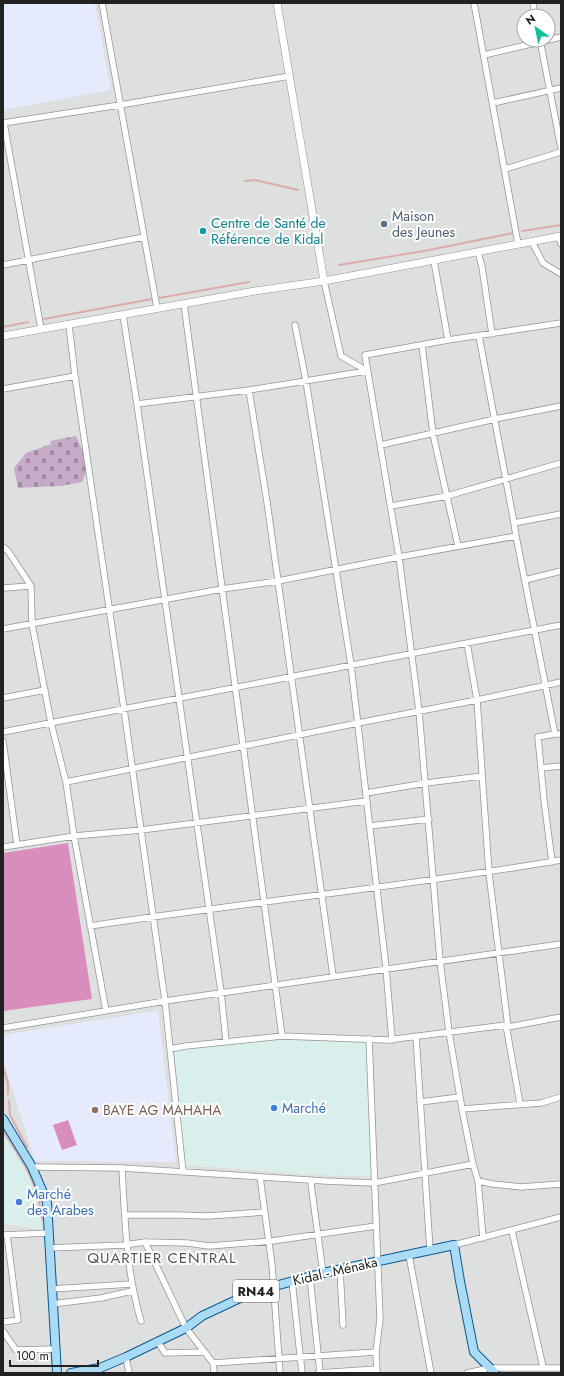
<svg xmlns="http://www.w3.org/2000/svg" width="564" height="1376" viewBox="0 0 564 1376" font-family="Jost,sans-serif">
<defs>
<pattern id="cemetery-stones" width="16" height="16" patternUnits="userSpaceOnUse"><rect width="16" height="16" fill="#c5abc8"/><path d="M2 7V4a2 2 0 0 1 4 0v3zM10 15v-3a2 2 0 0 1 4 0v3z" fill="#a08ba2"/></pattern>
</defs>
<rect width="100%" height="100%" fill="#e8edf0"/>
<path fill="#dedfdf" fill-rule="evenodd" d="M 3,3 L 561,3 L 561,1373 L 3,1373 L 3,1224 L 41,1229 L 31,1180 L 3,1135 L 3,1059 L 36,1161 L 158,1011 L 3,1035 L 3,1011 L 92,999 L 68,843 L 3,853 ZM 524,16 L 548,16 L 548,40 L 524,40 ZM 50,441 L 82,482 L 61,486 L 19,488 L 26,453 L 51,444 ZM 284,1040 L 366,1043 L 372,1176 L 320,1175 L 185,1165 L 204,1046 Z"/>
<path fill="#d9efeb" d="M 284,1040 L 366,1043 L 372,1176 L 320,1175 L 185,1165 L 174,1051 L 204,1046 Z
M 3,1135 L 31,1180 L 42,1229 L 3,1224 Z"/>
<path fill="#e5ebfd" d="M 3,3 L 95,3 L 111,90 L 3,110 Z
M 158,1011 L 176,1162 L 35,1161 L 3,1059 L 3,1035 Z"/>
<path fill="url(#cemetery-stones)" d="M 76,436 C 84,455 92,463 82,482 L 61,486 L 18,488 L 14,468 L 26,453 L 51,444 L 50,441 Z"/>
<path fill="#d98dbc" d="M 68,843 L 92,999 L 3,1011 L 3,853 Z
M 68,1120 L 77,1145 L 62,1150 L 53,1125 Z"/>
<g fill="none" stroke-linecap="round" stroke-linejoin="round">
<path stroke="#daadad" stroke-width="2" d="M 245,181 L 255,180 L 298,190
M 522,231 L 561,225
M 339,265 L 424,251 L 513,233
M 159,298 L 249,282
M 44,319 L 152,299
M 3,327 L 28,322
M 3,1068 L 8,1083 L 8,1094
M 9,1101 L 10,1115 L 27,1147
M 3,1130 L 26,1167 L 37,1192 L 43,1220"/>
<defs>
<path id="minor" d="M 102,3 L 157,308
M 474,3 L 518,244
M 533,3 L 535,16
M 540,40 L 561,148
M 548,40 L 561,37
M 484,55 L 548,40
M 493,103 L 561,88
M 3,123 L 120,105 L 290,76
M 4,123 L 41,329
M 505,169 L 561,152
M 559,237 L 561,244
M 532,242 L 543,263 L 561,274
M 478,252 L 482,267 L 492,334
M 434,261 L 448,340
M 3,265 L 144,237
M 324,281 L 341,356 L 367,371
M 184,304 L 282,1036
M 123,315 L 137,404 L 221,992 L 226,1041
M 69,325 L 75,376 L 124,709 L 165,1001 L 183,1172
M 295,325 L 306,381 L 351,665 L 386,968 L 392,1040
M 479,336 L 514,523 L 516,536 L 555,734 L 538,737 L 544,800 L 552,862
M 422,345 L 433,434 L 458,546
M 3,389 L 75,376
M 249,390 L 267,502 L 333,976
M 137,404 L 249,390 L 367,371
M 381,445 L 495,419 L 561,406
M 391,506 L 447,496 L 561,463
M 514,523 L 561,514
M 3,547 L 8,551 L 31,586
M 525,580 L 561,571
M 3,588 L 31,586 L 32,624 L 51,723 L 66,782 L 74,836 L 106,1011
M 3,629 L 222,589 L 278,581 L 399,557 L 516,536
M 467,643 L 477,700 L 489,873 L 508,1027
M 3,698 L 45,690
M 3,732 L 561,625
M 555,734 L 561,734
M 3,741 L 17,845
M 541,768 L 561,766
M 66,782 L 358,723 L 477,700 L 561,682
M 366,793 L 426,783 L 482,776
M 370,826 L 429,819
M 3,847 L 74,836 L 141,830 L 367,801
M 90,926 C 247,902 405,887 561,860
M 506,1025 L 520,1104
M 3,1028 L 165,1001 L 561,944
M 416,1036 L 430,1250
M 369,1039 L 380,1319 L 376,1352 L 377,1373
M 170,1049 L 186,1046 L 282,1036 L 387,1040 L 506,1025 L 508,1027 L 561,1017
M 420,1102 L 460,1097
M 462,1109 L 541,1103 L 561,1097
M 32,1167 L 122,1168 L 325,1181 L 374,1183 L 473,1164
M 122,1168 C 125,1220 126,1271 141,1321
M 260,1177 L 272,1265 L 280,1373
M 313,1181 L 311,1184 L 323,1273
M 478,1181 L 493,1184 L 521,1187 L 561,1184
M 125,1215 L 179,1215 L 208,1216 L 265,1212
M 512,1231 L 543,1367
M 3,1235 L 49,1233
M 483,1238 L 478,1181 L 473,1164 L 462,1109 L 449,1032 L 440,961 L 419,711 L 399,557 L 365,355 L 448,340 L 561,323
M 145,1242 L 186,1328 L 213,1363 L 214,1373
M 454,1245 L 561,1217
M 49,1248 L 125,1245 L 145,1242 L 187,1243 L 209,1246 L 272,1241 L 376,1226
M 409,1255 L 431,1373
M 340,1270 L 343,1325
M 310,1277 L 320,1373
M 292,1281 L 302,1373
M 51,1289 L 131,1284
M 52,1304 L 101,1298 L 132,1291
M 3,1322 L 18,1320 L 7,1235
M 3,1331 L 16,1350 L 55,1349
M 158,1342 L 165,1353 L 205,1352
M 126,1357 L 129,1373
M 213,1363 L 376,1352
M 318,1373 L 377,1369
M 467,1373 L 490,1368 L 561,1368"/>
<path id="tertiary" d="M 277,3 L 324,281
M 3,336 L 255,291 L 324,281 L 561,236"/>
<path id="primary" d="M 3,1119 L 32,1167 L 47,1202 L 57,1373
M 71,1373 L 100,1368 L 126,1357 L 186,1328 L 202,1316 L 253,1292 L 323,1273 L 454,1245 L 460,1281 L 474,1352 L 495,1373"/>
</defs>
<use href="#minor" stroke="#959595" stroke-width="7"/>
<use href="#tertiary" stroke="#959595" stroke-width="8"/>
<use href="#primary" stroke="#0c5792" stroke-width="10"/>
<use href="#minor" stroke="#fff" stroke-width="5.5"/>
<use href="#tertiary" stroke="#fff" stroke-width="7"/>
<use href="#primary" stroke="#a9dbf5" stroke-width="8"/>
</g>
<circle fill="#5c6f8a" stroke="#fff" stroke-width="1.5" cx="384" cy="224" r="4"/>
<circle fill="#0f9aa8" stroke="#fff" stroke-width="1.5" cx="203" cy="231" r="4"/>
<g fill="#3f7fe0" stroke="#fff" stroke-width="1.5">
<circle cx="274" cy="1108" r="4"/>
<circle cx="19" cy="1202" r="4"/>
</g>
<circle fill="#8d6e63" stroke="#fff" stroke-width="1.5" cx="95" cy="1110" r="4"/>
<g text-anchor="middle" stroke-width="4" stroke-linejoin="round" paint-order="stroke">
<rect fill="#fff" stroke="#646464" stroke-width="1" x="233" y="1280" width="46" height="22" rx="3"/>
<g font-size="13" font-weight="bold" fill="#212121">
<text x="256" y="1296">RN44</text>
</g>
<g font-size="14" fill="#4e5e75" stroke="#fff" text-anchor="start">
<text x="392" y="221">Maison<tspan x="392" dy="16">des Jeunes</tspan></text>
</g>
<g font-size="14" fill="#0d838f" stroke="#fff" text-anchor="start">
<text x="211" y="228">Centre de Santé de<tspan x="211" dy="16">Référence de Kidal</tspan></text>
</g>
<g font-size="14" fill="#366cbe" stroke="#fff" text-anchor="start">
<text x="282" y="1113">Marché</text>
<text x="27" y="1199">Marché<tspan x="27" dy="16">des Arabes</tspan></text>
</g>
<g font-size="14" fill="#785e54" stroke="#fff" text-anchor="start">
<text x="103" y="1115">BAYE AG MAHAHA</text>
</g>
<g font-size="14" fill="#212121" stroke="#fff">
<text transform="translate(335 1271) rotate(-13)" y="5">Kidal - Ménaka</text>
</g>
<g font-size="15" letter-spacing="1" fill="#545454" stroke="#fff">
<text x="162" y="1263">QUARTIER CENTRAL</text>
</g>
</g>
<rect width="564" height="1376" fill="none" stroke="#212121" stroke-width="8"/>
<g transform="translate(536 28) rotate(327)"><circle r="19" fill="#ffffff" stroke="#a6a6a6"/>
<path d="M0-3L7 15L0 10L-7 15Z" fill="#10c299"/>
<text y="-6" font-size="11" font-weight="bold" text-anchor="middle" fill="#212121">N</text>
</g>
<path d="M10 1360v6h88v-6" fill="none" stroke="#212121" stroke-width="2"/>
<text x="16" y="1360" font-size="12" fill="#212121" stroke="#ffffff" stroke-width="3" paint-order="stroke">100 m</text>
</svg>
